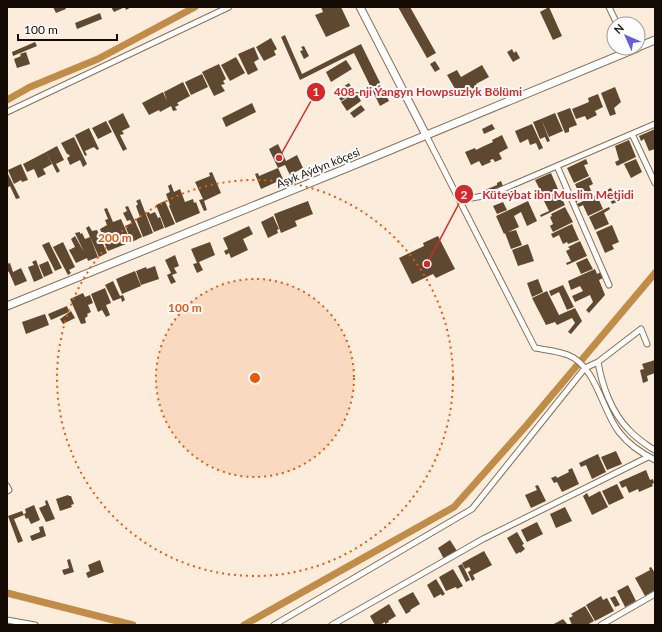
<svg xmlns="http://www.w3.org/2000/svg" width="662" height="632" viewBox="0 0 662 632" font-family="Lato,sans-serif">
<rect width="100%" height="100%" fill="#fcecdb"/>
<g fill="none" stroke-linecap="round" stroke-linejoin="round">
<path stroke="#c08c47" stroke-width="7" d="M 7,100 L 30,87 L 98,59 L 195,7
M 7,593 L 133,625
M 244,625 L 454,507 L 526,426 L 655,273"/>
</g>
<path fill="#5e4930" d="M 53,7 L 65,7 L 66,9 L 56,13 Z
M 111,7 L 131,7 L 126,10 L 125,7 L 114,12 Z
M 321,7 L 341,7 L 350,26 L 326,37 L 315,15 L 323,12 Z
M 398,7 L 410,7 L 436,53 L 427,58 Z
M 549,7 L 562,36 L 553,40 L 540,12 Z
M 100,13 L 102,19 L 77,29 L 75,23 Z
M 285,35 L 302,74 L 361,44 L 389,101 L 380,106 L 354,53 L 300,80 L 281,37 Z
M 271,38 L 277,49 L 274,51 L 276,55 L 264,61 L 256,47 Z
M 35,42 L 37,46 L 13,56 L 12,52 Z
M 304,46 L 309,56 L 304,59 L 300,51 L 303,50 L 301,47 Z
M 254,47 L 259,59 L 254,62 L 258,70 L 248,75 L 238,54 Z
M 512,49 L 514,53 L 516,51 L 520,58 L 513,62 L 507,52 Z
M 26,52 L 30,64 L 17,68 L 14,59 L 21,56 L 20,54 Z
M 236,57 L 245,73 L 230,81 L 221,65 Z
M 346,60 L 352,69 L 331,82 L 326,72 Z
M 435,61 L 440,69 L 435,72 L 430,64 Z
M 219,64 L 226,79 L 223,81 L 225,84 L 221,85 L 225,91 L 214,96 L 202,72 Z
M 482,65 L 489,77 L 476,84 L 478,87 L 473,90 L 471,87 L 458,94 L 447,75 L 457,70 L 461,77 Z
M 202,74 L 208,87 L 191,95 L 185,82 Z
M 183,82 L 190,96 L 177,103 L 179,105 L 175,107 L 177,110 L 173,111 L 171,106 L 160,112 L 159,110 L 149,115 L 142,103 L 163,92 L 167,101 L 164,92 Z
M 349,83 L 354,92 L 341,101 L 335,92 Z
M 615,87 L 621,102 L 614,108 L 616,114 L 610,116 L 601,93 Z
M 356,92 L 361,101 L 347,111 L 341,102 Z
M 598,94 L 603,107 L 595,111 L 597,115 L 587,120 L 585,116 L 576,119 L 572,109 L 589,102 L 588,98 Z
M 252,103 L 256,112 L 226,127 L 222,118 Z
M 361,105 L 365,110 L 354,118 L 350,113 Z
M 570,108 L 577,125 L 569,128 L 569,132 L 565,133 L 557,113 Z
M 123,113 L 130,127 L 122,131 L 124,134 L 120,135 L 127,149 L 123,151 L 108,121 Z
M 555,113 L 563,131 L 549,137 L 541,119 Z
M 541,119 L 550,141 L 547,142 L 545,137 L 540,139 L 533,122 Z
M 106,121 L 112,132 L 98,139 L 92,128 Z
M 492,124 L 495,129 L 484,134 L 482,129 Z
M 532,124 L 543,148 L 539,150 L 536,143 L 530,145 L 528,139 L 520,143 L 515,131 Z
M 89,128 L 99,149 L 97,150 L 94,147 L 85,151 L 87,155 L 85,156 L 75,135 Z
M 655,129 L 655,149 L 649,151 L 644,139 L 641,141 L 639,136 Z
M 502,135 L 508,148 L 499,153 L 502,159 L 495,162 L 493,159 L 490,160 L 491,162 L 482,166 L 479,161 L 471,165 L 465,152 L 475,148 L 476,150 L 484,146 L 493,142 L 492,140 Z
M 74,137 L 87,164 L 83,167 L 80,160 L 70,165 L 67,158 L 70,156 L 68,154 L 67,154 L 61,143 Z
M 629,140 L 636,157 L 617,166 L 615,162 L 619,160 L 615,146 Z
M 278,144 L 286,161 L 297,155 L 303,168 L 290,175 L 285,165 L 278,168 L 269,149 Z
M 57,146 L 64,160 L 56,164 L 60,171 L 57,173 L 46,152 Z
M 46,152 L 52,164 L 43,169 L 46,174 L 42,176 L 38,168 L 42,176 L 38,178 L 34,169 L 27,172 L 23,164 Z
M 586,159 L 588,164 L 584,165 L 589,176 L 574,183 L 567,168 Z
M 636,159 L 642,172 L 631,178 L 624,164 Z
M 21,164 L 28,180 L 22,182 L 21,180 L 14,184 L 8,170 Z
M 278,168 L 283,179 L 261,189 L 255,174 L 258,173 L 259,176 Z
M 7,172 L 20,198 L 16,199 L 10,186 L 7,188 Z
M 212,172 L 221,193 L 204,201 L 207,210 L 204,211 L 199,200 L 203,199 L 195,182 L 210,176 L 209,173 Z
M 551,173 L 558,189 L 543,196 L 535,180 Z
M 590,177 L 593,184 L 589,186 L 593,195 L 576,202 L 575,199 L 580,196 L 575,184 Z
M 501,181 L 503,186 L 486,194 L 485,190 L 497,185 L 497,183 Z
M 171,184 L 174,192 L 180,189 L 185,202 L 193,199 L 194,203 L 196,202 L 200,213 L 176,223 L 169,206 L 170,205 L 166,194 L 170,192 L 168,186 Z
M 611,188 L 617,202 L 612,204 L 607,193 L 598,198 L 603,209 L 588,216 L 583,205 L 579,207 L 577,204 Z
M 558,191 L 565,205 L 541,217 L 540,215 L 549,211 L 543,199 Z
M 140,199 L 153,233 L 143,237 L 136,219 L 140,217 L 136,206 L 138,204 L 136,201 Z
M 165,201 L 175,224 L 165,228 L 156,205 Z
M 308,201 L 313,214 L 295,221 L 297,226 L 281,233 L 274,214 Z
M 528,201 L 537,221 L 527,226 L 521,212 L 514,216 L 519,227 L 508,232 L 516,230 L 522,245 L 511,249 L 505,233 L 504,234 L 496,216 Z
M 503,202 L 507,210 L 497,214 L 493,206 Z
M 128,206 L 142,237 L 132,242 L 125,226 L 132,223 L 130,220 L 127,221 L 123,213 L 127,211 L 125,207 Z
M 565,207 L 573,222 L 553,232 L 550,226 L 553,224 L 550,217 L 552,216 L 551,214 Z
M 609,207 L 610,209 L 604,213 L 609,224 L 595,230 L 589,217 Z
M 107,208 L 113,222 L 121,219 L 131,242 L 108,251 L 102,238 L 103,237 L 100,229 L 107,225 L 105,220 L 108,219 L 104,209 Z
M 149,212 L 150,214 L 155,212 L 158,218 L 160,217 L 164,228 L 154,232 L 146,213 Z
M 273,216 L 279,229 L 277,230 L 278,233 L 268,238 L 261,222 Z
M 572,224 L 579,240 L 568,244 L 567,242 L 563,244 L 559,235 L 553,238 L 551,234 Z
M 612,225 L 619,242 L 612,245 L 614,249 L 605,253 L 596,232 Z
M 89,226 L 92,231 L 97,230 L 107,253 L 99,257 L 86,228 Z
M 249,226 L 253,234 L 243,239 L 248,250 L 231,258 L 229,253 L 226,255 L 224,251 L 228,249 L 223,238 Z
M 80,232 L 80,234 L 82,233 L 85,239 L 90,237 L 98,257 L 88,261 L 87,258 L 76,263 L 69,250 L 75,247 L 71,239 L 75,236 L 84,252 L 75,233 Z
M 438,236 L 455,269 L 436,278 L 433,274 L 412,284 L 399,258 L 424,246 L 423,243 Z
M 580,241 L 587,256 L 567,265 L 566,263 L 571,261 L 566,251 L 570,249 L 568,247 Z
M 49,242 L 62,268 L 55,271 L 42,245 Z
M 63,242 L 75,267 L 69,270 L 71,273 L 68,275 L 53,247 Z
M 210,242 L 215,255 L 199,262 L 203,270 L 197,273 L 193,264 L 197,263 L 191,249 Z
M 528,244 L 534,261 L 518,266 L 512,250 Z
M 175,255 L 179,266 L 174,268 L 177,273 L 172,275 L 176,282 L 171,284 L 167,275 L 171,273 L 165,260 Z
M 587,258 L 593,269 L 581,274 L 576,263 Z
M 36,260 L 43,278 L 34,282 L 28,267 L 34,265 L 32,262 Z
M 48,261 L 53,273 L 44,277 L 39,265 Z
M 10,263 L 13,272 L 21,268 L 27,281 L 15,286 L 9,272 L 7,271 L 7,264 Z
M 155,266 L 159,279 L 141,285 L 136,271 L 146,267 L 147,269 Z
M 595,269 L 597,274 L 601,272 L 603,278 L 599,280 L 605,295 L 589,313 L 586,310 L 593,302 L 590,295 L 575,302 L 572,296 L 583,291 L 580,286 L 571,290 L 568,281 Z
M 135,271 L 141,286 L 122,294 L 116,279 Z
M 538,279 L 543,292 L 532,297 L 527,283 Z
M 113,281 L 120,296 L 123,295 L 125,300 L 122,302 L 121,298 L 113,301 L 105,285 Z
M 563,285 L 574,307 L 567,310 L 559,292 L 551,296 L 549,291 Z
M 105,288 L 111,303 L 106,305 L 110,315 L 106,317 L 102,310 L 98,312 L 91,294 Z
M 547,291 L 559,315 L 575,308 L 582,321 L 571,334 L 568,332 L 575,323 L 572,318 L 557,325 L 555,322 L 546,325 L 532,298 Z
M 83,293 L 85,297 L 90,295 L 93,303 L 88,305 L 91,312 L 87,314 L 88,316 L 85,318 L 86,323 L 81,324 L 70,299 Z
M 67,306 L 69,312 L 51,320 L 48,314 Z
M 71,311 L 75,318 L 63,324 L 60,319 Z
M 45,314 L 49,325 L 26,334 L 22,322 Z
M 655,360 L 655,373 L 647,376 L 648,381 L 643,383 L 640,370 L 644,369 L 642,364 Z
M 616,451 L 622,464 L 607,470 L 601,457 Z
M 598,454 L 606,472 L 592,479 L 586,465 L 581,467 L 579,463 Z
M 572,468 L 579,484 L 562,492 L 557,482 L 554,483 L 551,478 L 556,476 L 557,478 L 569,472 L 568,470 Z
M 646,470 L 650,480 L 653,479 L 654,483 L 652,484 L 653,486 L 639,492 L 638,489 L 629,493 L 626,486 L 622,488 L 619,482 Z
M 617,484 L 624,498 L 609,505 L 602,491 Z
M 538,485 L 546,501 L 531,508 L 525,495 L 537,490 L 535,486 Z
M 600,491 L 608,507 L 592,515 L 583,496 L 587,493 L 589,497 Z
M 68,495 L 69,496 L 71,496 L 74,504 L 71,505 L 72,507 L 60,511 L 56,499 Z
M 47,500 L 55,519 L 46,522 L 39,508 L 46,505 L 45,501 Z
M 34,505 L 40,520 L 31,524 L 28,518 L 26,519 L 24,514 L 26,513 L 25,509 Z
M 565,507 L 572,521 L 556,528 L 550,514 Z
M 22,511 L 24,515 L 14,519 L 23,541 L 18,543 L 8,516 Z
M 537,522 L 543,534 L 527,542 L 521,530 Z
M 43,526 L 46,536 L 32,541 L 30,536 L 40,532 L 39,527 Z
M 517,532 L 524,544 L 522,545 L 525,549 L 520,553 L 520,552 L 516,554 L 507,538 Z
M 450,540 L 457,551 L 444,559 L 438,548 Z
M 484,551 L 492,565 L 473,575 L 475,579 L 472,581 L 468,572 L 471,570 L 469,567 L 465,569 L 462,563 Z
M 70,559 L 74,572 L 64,575 L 62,570 L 69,568 L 67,560 Z
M 100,560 L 104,572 L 88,578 L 86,573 L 90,571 L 88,565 Z
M 462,564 L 470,580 L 466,582 L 458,566 Z
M 651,567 L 655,573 L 655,590 L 645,596 L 635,578 L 650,570 L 649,568 Z
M 453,569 L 463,586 L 457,589 L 456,587 L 446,591 L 439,577 Z
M 436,579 L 445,594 L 442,596 L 441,594 L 434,598 L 427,585 Z
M 628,585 L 636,601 L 625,607 L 617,591 Z
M 413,592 L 420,604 L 410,610 L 411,611 L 406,614 L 398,600 Z
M 601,596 L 603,600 L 607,598 L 614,611 L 595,621 L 586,605 Z
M 615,596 L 620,605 L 615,607 L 610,598 Z
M 389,604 L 396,616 L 388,621 L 389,622 L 385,624 L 385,622 L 380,625 L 375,625 L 370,616 Z
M 585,606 L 594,621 L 587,625 L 572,625 L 569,618 L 573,616 L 571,614 Z
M 563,619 L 568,625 L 552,625 Z"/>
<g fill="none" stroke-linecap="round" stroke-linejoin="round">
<defs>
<path id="street" d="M 609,7 L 617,24
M 7,112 L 229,7
M 632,134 L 655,183
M 426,135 L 535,348 C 546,350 558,351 568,355 C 596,366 602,410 619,432 C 629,445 641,453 655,460
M 557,166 L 609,285
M 460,200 L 489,195 L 655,124
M 598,362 C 602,386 612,413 629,430 C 635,437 644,443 651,448 L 655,450
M 7,486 L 9,490 L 7,491
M 7,620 L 35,625
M 274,625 L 472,509 L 585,368 L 598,362 L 641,329 L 647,344
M 332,625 L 483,539 L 648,457
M 601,625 L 655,594"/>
<path id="secondary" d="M 360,7 L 426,135
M 638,47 L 655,40
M 7,306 L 364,161 L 637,48"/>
</defs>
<use href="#street" stroke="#877156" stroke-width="7"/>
<use href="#secondary" stroke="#877156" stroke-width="9"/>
<use href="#street" stroke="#fff" stroke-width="5"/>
<use href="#secondary" stroke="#fff" stroke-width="7"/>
</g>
<circle cx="255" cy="378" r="99" fill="#e8590c" fill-opacity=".12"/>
<g fill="none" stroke="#e8590c" stroke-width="2" stroke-dasharray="2 4">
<circle cx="255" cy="378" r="99"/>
<circle cx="255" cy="378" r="198"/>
</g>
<g text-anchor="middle" stroke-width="4" stroke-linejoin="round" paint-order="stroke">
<g font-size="11" fill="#140c04" stroke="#fcfcfc">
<text transform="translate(318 168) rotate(-22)" y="4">Aşyk Aýdyn köçesi</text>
</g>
</g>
<circle cx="255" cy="378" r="6" fill="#e8590c" stroke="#fcfcfc" stroke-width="2"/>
<g font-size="12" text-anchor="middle" font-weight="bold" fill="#e8590c" stroke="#fcfcfc" stroke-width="4" stroke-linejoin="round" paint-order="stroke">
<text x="115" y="242">200 m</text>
<text x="185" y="312">100 m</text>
</g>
<path fill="none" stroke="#d62828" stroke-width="1.5" d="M279 158L316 92M427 264L464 194"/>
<g fill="#d62828" stroke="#fcfcfc" stroke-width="1.5">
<circle cx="279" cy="158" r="4"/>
<circle cx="427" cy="264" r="4"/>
<circle cx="316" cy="92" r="10"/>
<circle cx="464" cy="194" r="10"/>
</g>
<g font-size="12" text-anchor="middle" font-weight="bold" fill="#fff">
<text x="316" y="96">1</text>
<text x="464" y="199">2</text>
</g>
<g font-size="12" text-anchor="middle" font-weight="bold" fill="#d62828" stroke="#fcfcfc" stroke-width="4" stroke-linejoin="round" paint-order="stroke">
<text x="428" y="96">408-nji Ýangyn Howpsuzlyk Bölümi</text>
<text x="558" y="199">Küteýbat ibn Muslim Metjidi</text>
</g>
<rect width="662" height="632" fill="none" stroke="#140c04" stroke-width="16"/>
<g transform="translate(626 36) rotate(315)"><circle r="19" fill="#fcfcfc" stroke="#9f9c99"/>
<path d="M0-3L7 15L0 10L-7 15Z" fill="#675ed7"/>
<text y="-6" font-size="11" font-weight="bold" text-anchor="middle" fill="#140c04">N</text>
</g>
<path d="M18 34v6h99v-6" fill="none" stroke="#140c04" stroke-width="2"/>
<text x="24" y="34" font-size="12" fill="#140c04" stroke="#fcfcfc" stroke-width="3" paint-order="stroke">100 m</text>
</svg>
